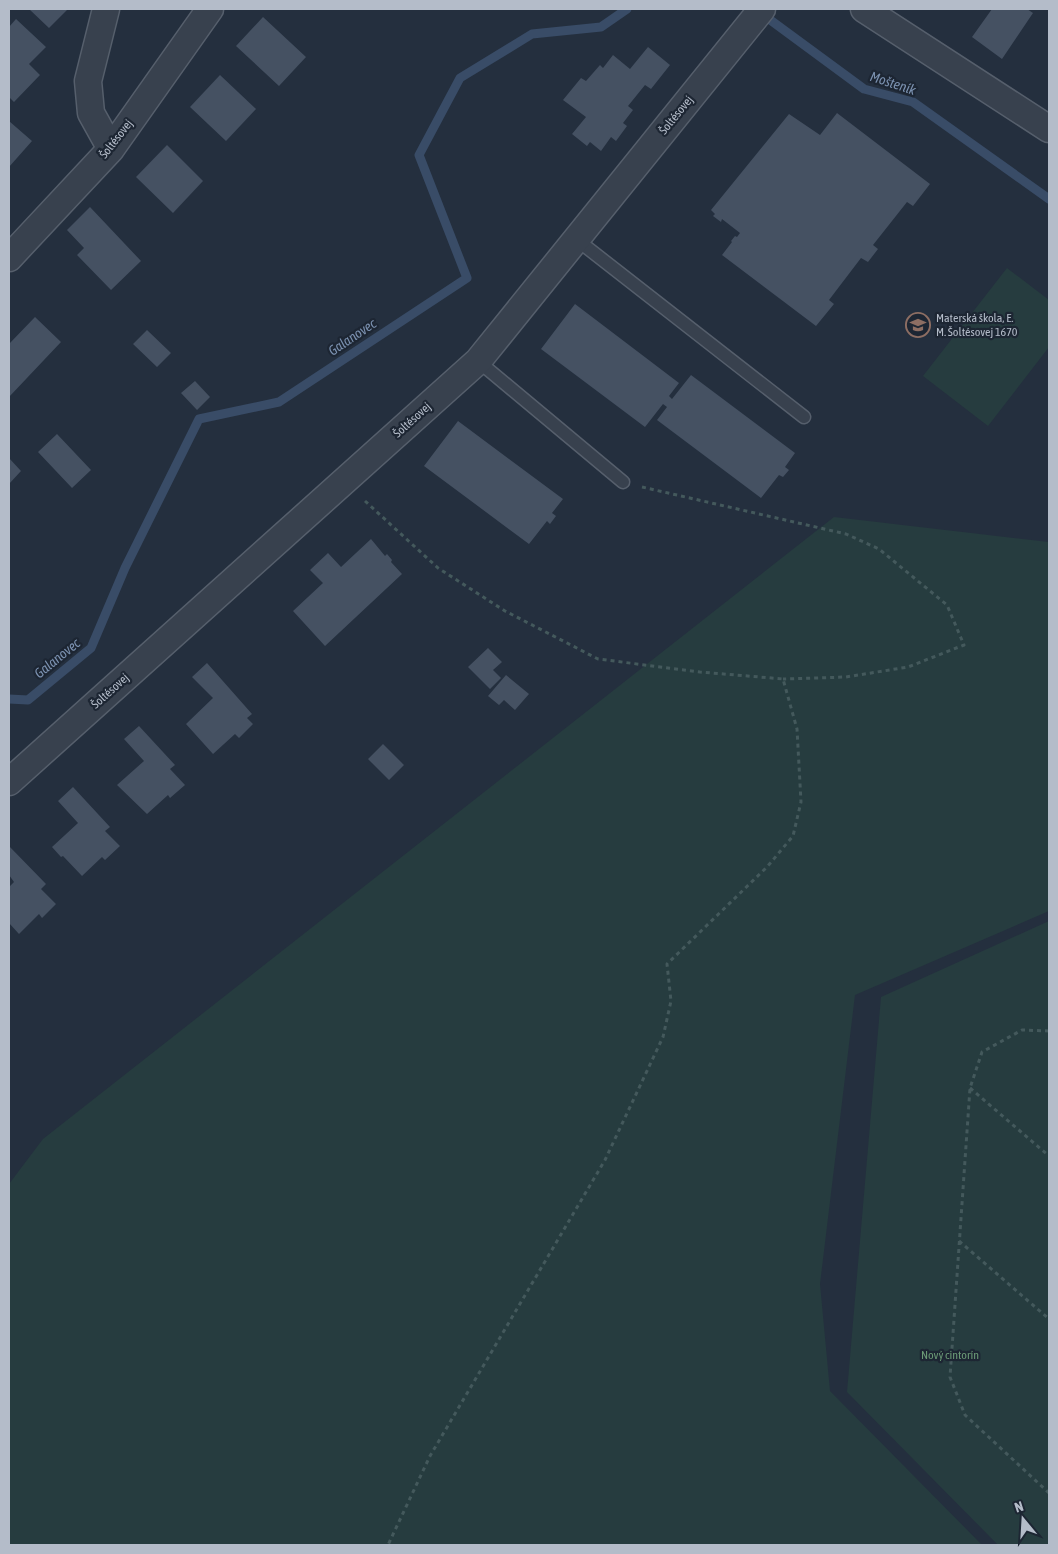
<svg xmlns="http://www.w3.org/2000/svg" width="1058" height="1554" viewBox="0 0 1058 1554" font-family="'Asap Condensed',sans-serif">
<rect width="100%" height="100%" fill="#242f3e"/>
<path fill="#263c3f" d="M 1007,268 L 1049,300 L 1049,347 L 988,426 L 923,376 Z
M 834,517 L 1049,542 L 1049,911 L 855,995 L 820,1284 L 830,1391 L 982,1545 L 9,1545 L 9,1184 L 43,1139 Z
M 1049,921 L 1049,1545 L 998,1545 L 847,1392 L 881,997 Z"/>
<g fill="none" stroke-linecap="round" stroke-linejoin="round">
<path stroke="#394c67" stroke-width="9" d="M 762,14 L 864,89 L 913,102 L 1049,199
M 9,699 L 28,700 L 91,648 L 125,568 L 199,419 L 279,402 L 467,278 L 419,155 L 460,78 L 532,34 L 601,27 L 627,9"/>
</g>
<path fill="#455162" d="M 29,9 L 68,9 L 49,28 Z
M 992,9 L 1027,9 L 1033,13 L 1002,59 L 972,37 Z
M 263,17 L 306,57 L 279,86 L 236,46 Z
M 16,19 L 46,47 L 29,64 L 40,75 L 14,102 L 9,97 L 9,27 Z
M 648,47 L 670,65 L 651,89 L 645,85 L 628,106 L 633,110 L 623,123 L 627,126 L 616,141 L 611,137 L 601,151 L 590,142 L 587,146 L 572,134 L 586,117 L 563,100 L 581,78 L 586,81 L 600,65 L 603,68 L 613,55 L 630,69 Z
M 220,75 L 256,109 L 226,141 L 190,107 Z
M 837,113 L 930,184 L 913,206 L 907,202 L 873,245 L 878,249 L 868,262 L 861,258 L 829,300 L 834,304 L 816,326 L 722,255 L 732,242 L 731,241 L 735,236 L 737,237 L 740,233 L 722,219 L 721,222 L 713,216 L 715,214 L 711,210 L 789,114 L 820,135 Z
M 9,121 L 32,141 L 9,167 Z
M 167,145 L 203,181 L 173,213 L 136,177 Z
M 90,207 L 141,261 L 111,290 L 77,255 L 84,248 L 67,230 Z
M 575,304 L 679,383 L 669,396 L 672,399 L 691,375 L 795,453 L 785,467 L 789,470 L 783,477 L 779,475 L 761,498 L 657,420 L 667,407 L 663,404 L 645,427 L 541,349 Z
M 35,317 L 61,342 L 9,397 L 9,344 Z
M 147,330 L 171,353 L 157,367 L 133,344 Z
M 195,381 L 210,397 L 197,410 L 181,393 Z
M 458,421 L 563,499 L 552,513 L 556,516 L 550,524 L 547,521 L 529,544 L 424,466 Z
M 57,434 L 91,470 L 72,488 L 38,452 Z
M 9,458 L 21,471 L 9,484 Z
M 371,539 L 385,556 L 387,554 L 392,560 L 391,562 L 402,574 L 325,646 L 293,611 L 323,583 L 310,570 L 328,553 L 341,567 Z
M 488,648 L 502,662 L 493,670 L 501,678 L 490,689 L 468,667 Z
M 207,663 L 252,714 L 247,718 L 253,724 L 239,738 L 235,734 L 213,754 L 186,724 L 213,698 L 192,677 Z
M 506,675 L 529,694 L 515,710 L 504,700 L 499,705 L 488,696 Z
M 139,726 L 175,765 L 170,769 L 185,785 L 170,798 L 168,795 L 147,814 L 117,785 L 144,761 L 124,739 Z
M 383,744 L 404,765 L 389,780 L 368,759 Z
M 73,787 L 110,827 L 105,831 L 120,846 L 105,860 L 102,857 L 82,876 L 63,856 L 61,857 L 52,847 L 78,823 L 58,801 Z
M 9,846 L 46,884 L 41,889 L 56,904 L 42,918 L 39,914 L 19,934 L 9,923 L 9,887 L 14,882 L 9,875 Z"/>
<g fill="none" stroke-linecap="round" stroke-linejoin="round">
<defs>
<path id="lane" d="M 576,239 L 804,417
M 478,361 L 623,482"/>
<path id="street" d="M 106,9 L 88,81 L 91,113 L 111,149
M 864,9 L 1049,129
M 9,258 L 111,149 L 210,9
M 9,782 L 478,361 L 762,9"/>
</defs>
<use href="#lane" stroke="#565f6c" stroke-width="15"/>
<use href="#street" stroke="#565f6c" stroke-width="29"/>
<path stroke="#44595c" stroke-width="3" stroke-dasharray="4 4" stroke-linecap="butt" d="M 642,487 L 846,534 L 879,549 L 947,605 L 964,645 L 908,667 L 846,677 L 783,679
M 365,501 L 438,568 L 505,611 L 598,659 L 700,672 L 783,679 L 797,729 L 801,802 L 793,836 L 767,867 L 667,964 L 671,1001 L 663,1037 L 605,1160 L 430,1456 L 388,1545
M 1049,1031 L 1022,1030 L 982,1052 L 970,1088 L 950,1377 L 965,1415 L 1049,1493
M 970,1088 L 1049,1156
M 959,1241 L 1049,1319"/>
<use href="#lane" stroke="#38414e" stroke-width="12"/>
<use href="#street" stroke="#38414e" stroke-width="26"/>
</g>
<defs>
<symbol id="school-ring" viewBox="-11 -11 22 22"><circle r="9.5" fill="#1d2633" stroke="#8d6e63" stroke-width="1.5"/><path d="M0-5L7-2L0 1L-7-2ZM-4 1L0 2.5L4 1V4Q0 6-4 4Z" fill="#8d6e63"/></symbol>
</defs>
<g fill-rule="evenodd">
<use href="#school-ring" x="904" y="311" width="28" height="28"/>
</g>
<g text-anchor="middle" stroke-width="4.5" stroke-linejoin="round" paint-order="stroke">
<g font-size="12" fill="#b4bcc9" stroke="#1d2633">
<text transform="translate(676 115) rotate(-51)" y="4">Šoltésovej</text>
<text transform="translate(116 139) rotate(-52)" y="4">Šoltésovej</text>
<text transform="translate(412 420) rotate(-42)" y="4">Šoltésovej</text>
<text transform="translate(110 691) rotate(-42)" y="4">Šoltésovej</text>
</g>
<g font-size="12" fill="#b4bcc9" stroke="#1d2633" text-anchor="start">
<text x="936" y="322">Materská škola, E.<tspan x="936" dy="14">M. Šoltésovej 1670</tspan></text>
</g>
<g font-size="12" fill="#6b9a76" stroke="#1d2633">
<text x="950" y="1359">Nový cintorín</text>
</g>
<g font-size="14" font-style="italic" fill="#7c92b1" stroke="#1d2633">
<text transform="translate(893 83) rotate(18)" y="5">Mošteník</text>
<text transform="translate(352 337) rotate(-34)" y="5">Galanovec</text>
<text transform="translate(57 658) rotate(-39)" y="5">Galanovec</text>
</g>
</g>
<rect width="1058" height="1554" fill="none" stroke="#b4bcc9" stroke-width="20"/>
<g transform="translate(1023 1519) rotate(342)" stroke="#1d2633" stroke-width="4" paint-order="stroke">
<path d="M0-4L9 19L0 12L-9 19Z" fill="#b4bcc9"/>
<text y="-8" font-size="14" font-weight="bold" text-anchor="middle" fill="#b4bcc9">N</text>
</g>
</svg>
